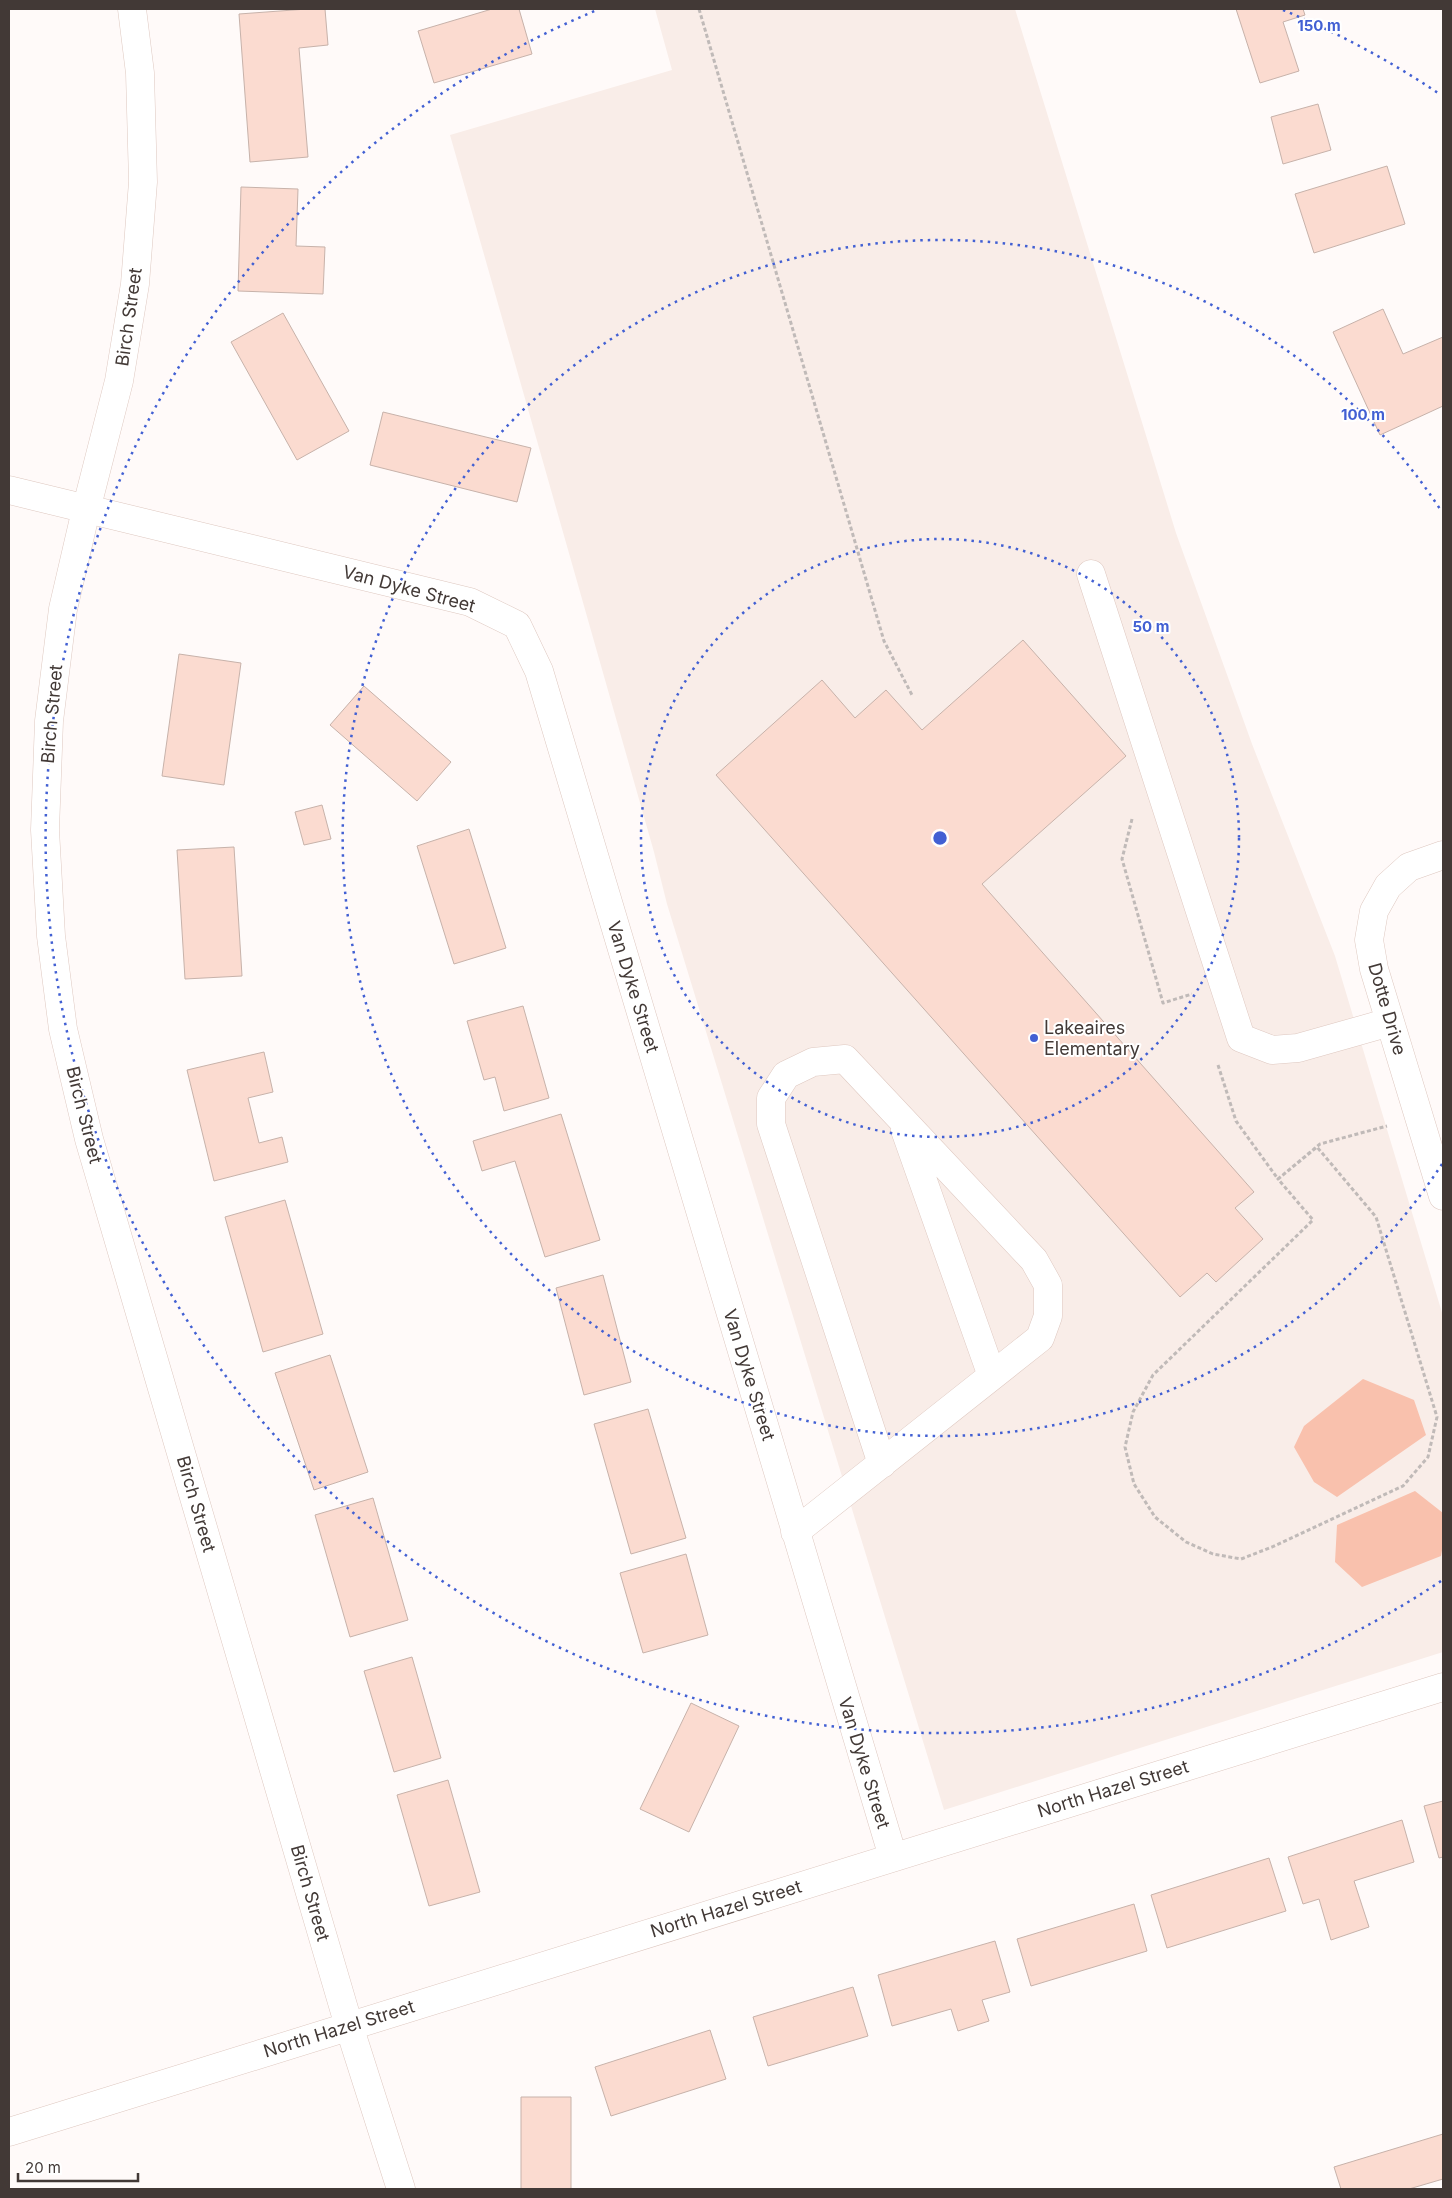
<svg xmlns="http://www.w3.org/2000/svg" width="1452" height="2198" viewBox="0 0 1452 2198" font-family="Inter,sans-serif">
<rect width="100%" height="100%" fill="#fffaf9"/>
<path fill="#f9ede8" d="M 655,9 L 1015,9 L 1176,533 L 1252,744 L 1335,956 L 1443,1316 L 1443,1652 L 944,1810 L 667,904 L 654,852 L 450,135 L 672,70 Z"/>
<path fill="#f9c1ad" d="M 1363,1379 L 1414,1400 L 1426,1435 L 1337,1497 L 1314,1482 L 1294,1447 L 1304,1426 Z
M 1415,1491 L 1443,1513 L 1443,1545 L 1441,1556 L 1362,1587 L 1335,1562 L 1337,1525 Z"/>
<path fill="#fbdbd0" stroke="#c7b2aa" d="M 307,9 L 325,9 L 328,45 L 299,48 L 308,157 L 250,162 L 239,14 Z
M 492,9 L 519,9 L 532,54 L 434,83 L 418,31 Z
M 1236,9 L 1303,9 L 1305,15 L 1283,22 L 1299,71 L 1260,83 Z
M 1318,104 L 1331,150 L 1283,164 L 1271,117 Z
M 1387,166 L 1405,224 L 1314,253 L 1295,194 Z
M 241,187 L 298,189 L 296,246 L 325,247 L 323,294 L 238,291 Z
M 1383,309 L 1403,354 L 1443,337 L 1443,406 L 1380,435 L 1333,332 Z
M 283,313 L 349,431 L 297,460 L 231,342 Z
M 383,412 L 531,448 L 517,502 L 370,465 Z
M 1023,640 L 1126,756 L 982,884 L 1254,1192 L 1235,1208 L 1263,1239 L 1216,1282 L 1207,1273 L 1180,1297 L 716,775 L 822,680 L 855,718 L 886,690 L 922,730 Z
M 179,654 L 241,663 L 224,785 L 162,776 Z
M 364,686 L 451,762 L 417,801 L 330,725 Z
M 322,805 L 331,839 L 304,845 L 295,812 Z
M 469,829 L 506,948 L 454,964 L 417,846 Z
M 234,847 L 242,976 L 185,979 L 177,850 Z
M 523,1006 L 549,1098 L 504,1111 L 495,1077 L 484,1080 L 467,1021 Z
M 264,1052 L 273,1092 L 248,1098 L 259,1143 L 282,1137 L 288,1162 L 214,1181 L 187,1070 Z
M 561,1114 L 600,1240 L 545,1257 L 515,1161 L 482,1171 L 473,1141 Z
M 285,1200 L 323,1334 L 263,1352 L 225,1217 Z
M 603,1275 L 631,1382 L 584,1395 L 556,1288 Z
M 330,1355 L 368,1472 L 314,1490 L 275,1373 Z
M 648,1409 L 686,1538 L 631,1554 L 594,1424 Z
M 373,1498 L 408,1620 L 350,1637 L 315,1515 Z
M 686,1554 L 708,1635 L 643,1653 L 620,1573 Z
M 412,1657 L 441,1758 L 394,1772 L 364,1671 Z
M 691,1703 L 739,1726 L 689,1832 L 640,1809 Z
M 448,1780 L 480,1892 L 429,1906 L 397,1795 Z
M 1443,1801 L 1443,1857 L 1439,1858 L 1424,1806 Z
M 1402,1820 L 1414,1862 L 1354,1881 L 1369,1927 L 1331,1940 L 1319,1899 L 1303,1904 L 1288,1857 Z
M 1269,1858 L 1286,1911 L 1167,1948 L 1151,1895 Z
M 1134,1904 L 1147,1951 L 1031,1986 L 1017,1939 Z
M 995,1941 L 1010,1992 L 982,2000 L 989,2021 L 958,2031 L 951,2009 L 892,2026 L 878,1975 Z
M 853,1987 L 868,2036 L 768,2066 L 753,2017 Z
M 710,2030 L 726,2079 L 611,2116 L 595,2067 Z
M 521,2097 L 571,2097 L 571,2189 L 521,2189 Z
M 1443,2134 L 1443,2179 L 1409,2189 L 1341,2189 L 1334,2167 Z"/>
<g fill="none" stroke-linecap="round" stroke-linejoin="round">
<defs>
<path id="minor" d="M 132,9 L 140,73 L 143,182 L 135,284 L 119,381 L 86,510 L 63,609 L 49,721 L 45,830 L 51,936 L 63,1029 L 89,1139 L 349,2026 L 401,2189
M 9,490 L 470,602 L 517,625 L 539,671 L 893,1857
M 1091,574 L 1241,1038 L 1272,1050 L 1298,1048 L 1390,1022
M 1443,855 L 1409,867 L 1388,886 L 1374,911 L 1369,940 L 1374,969 L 1443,1196
M 905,1130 L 992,1376
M 795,1532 L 1040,1338 L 1048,1316 L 1048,1285 L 1034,1260 L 845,1059 L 813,1062 L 786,1075 L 771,1098 L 771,1124 L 882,1464
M 9,2132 L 1443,1687"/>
</defs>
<use href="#minor" stroke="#dec8c0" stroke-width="29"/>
<path stroke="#c0bab8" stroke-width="3" stroke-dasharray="4 2.5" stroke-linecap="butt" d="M 699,9 L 884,641 L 912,695
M 1132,819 L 1122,859 L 1163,1003 L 1192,994
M 1218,1065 L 1236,1121 L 1278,1179 L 1317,1147 L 1376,1217 L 1437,1417 L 1428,1457 L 1403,1486 L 1272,1547 L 1241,1559 L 1213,1554 L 1186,1542 L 1155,1517 L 1134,1484 L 1125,1447 L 1133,1412 L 1153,1375 L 1313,1220 L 1278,1179 L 1320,1144 L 1387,1126"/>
<use href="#minor" stroke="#fff" stroke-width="28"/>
</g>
<g fill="none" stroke="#4260d3" stroke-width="2.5" stroke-dasharray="2.5 5">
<circle cx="940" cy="838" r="299"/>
<path d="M1442 1164A598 598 0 1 1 1442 512"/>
<path d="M1441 1581A896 896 0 1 1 597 10M1283 10A896 896 0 0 1 1441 95"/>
</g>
<circle fill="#4260d3" stroke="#fff" stroke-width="2" cx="1034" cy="1038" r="5"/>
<g text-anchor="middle" stroke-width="4" stroke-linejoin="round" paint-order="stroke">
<g font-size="18" fill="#423936" stroke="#fff">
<text transform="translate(129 317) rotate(-82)" y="6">Birch Street</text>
<text transform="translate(409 589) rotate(15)" y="6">Van Dyke Street</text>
<text transform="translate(52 714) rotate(-85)" y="6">Birch Street</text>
<text transform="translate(633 987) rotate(73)" y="6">Van Dyke Street</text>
<text transform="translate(1387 1009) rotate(74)" y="6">Dotte Drive</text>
<text transform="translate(84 1115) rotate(76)" y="6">Birch Street</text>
<text transform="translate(749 1375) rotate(73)" y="6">Van Dyke Street</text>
<text transform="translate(196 1504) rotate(74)" y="6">Birch Street</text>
<text transform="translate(864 1763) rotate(73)" y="6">Van Dyke Street</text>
<text transform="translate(1113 1789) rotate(-17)" y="6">North Hazel Street</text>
<text transform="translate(310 1893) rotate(74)" y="6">Birch Street</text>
<text transform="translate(726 1909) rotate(-17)" y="6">North Hazel Street</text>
<text transform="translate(339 2029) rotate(-17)" y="6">North Hazel Street</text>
</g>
<g font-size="18" fill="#423936" stroke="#fff" text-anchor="start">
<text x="1044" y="1034">Lakeaires<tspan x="1044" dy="21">Elementary</tspan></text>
</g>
</g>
<circle cx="940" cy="838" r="8" fill="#4260d3" stroke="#fff" stroke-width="2.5"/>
<g font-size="15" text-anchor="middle" font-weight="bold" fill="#4260d3" stroke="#fff" stroke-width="4" stroke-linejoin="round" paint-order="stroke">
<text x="1319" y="31">150 m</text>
<text x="1363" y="420">100 m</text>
<text x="1151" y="632">50 m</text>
</g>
<rect width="1452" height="2198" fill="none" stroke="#423936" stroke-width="20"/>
<path d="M18 2173v8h120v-8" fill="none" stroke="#423936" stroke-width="2.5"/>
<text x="25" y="2173" font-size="15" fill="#423936" stroke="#ffffff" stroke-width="4" paint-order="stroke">20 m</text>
</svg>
